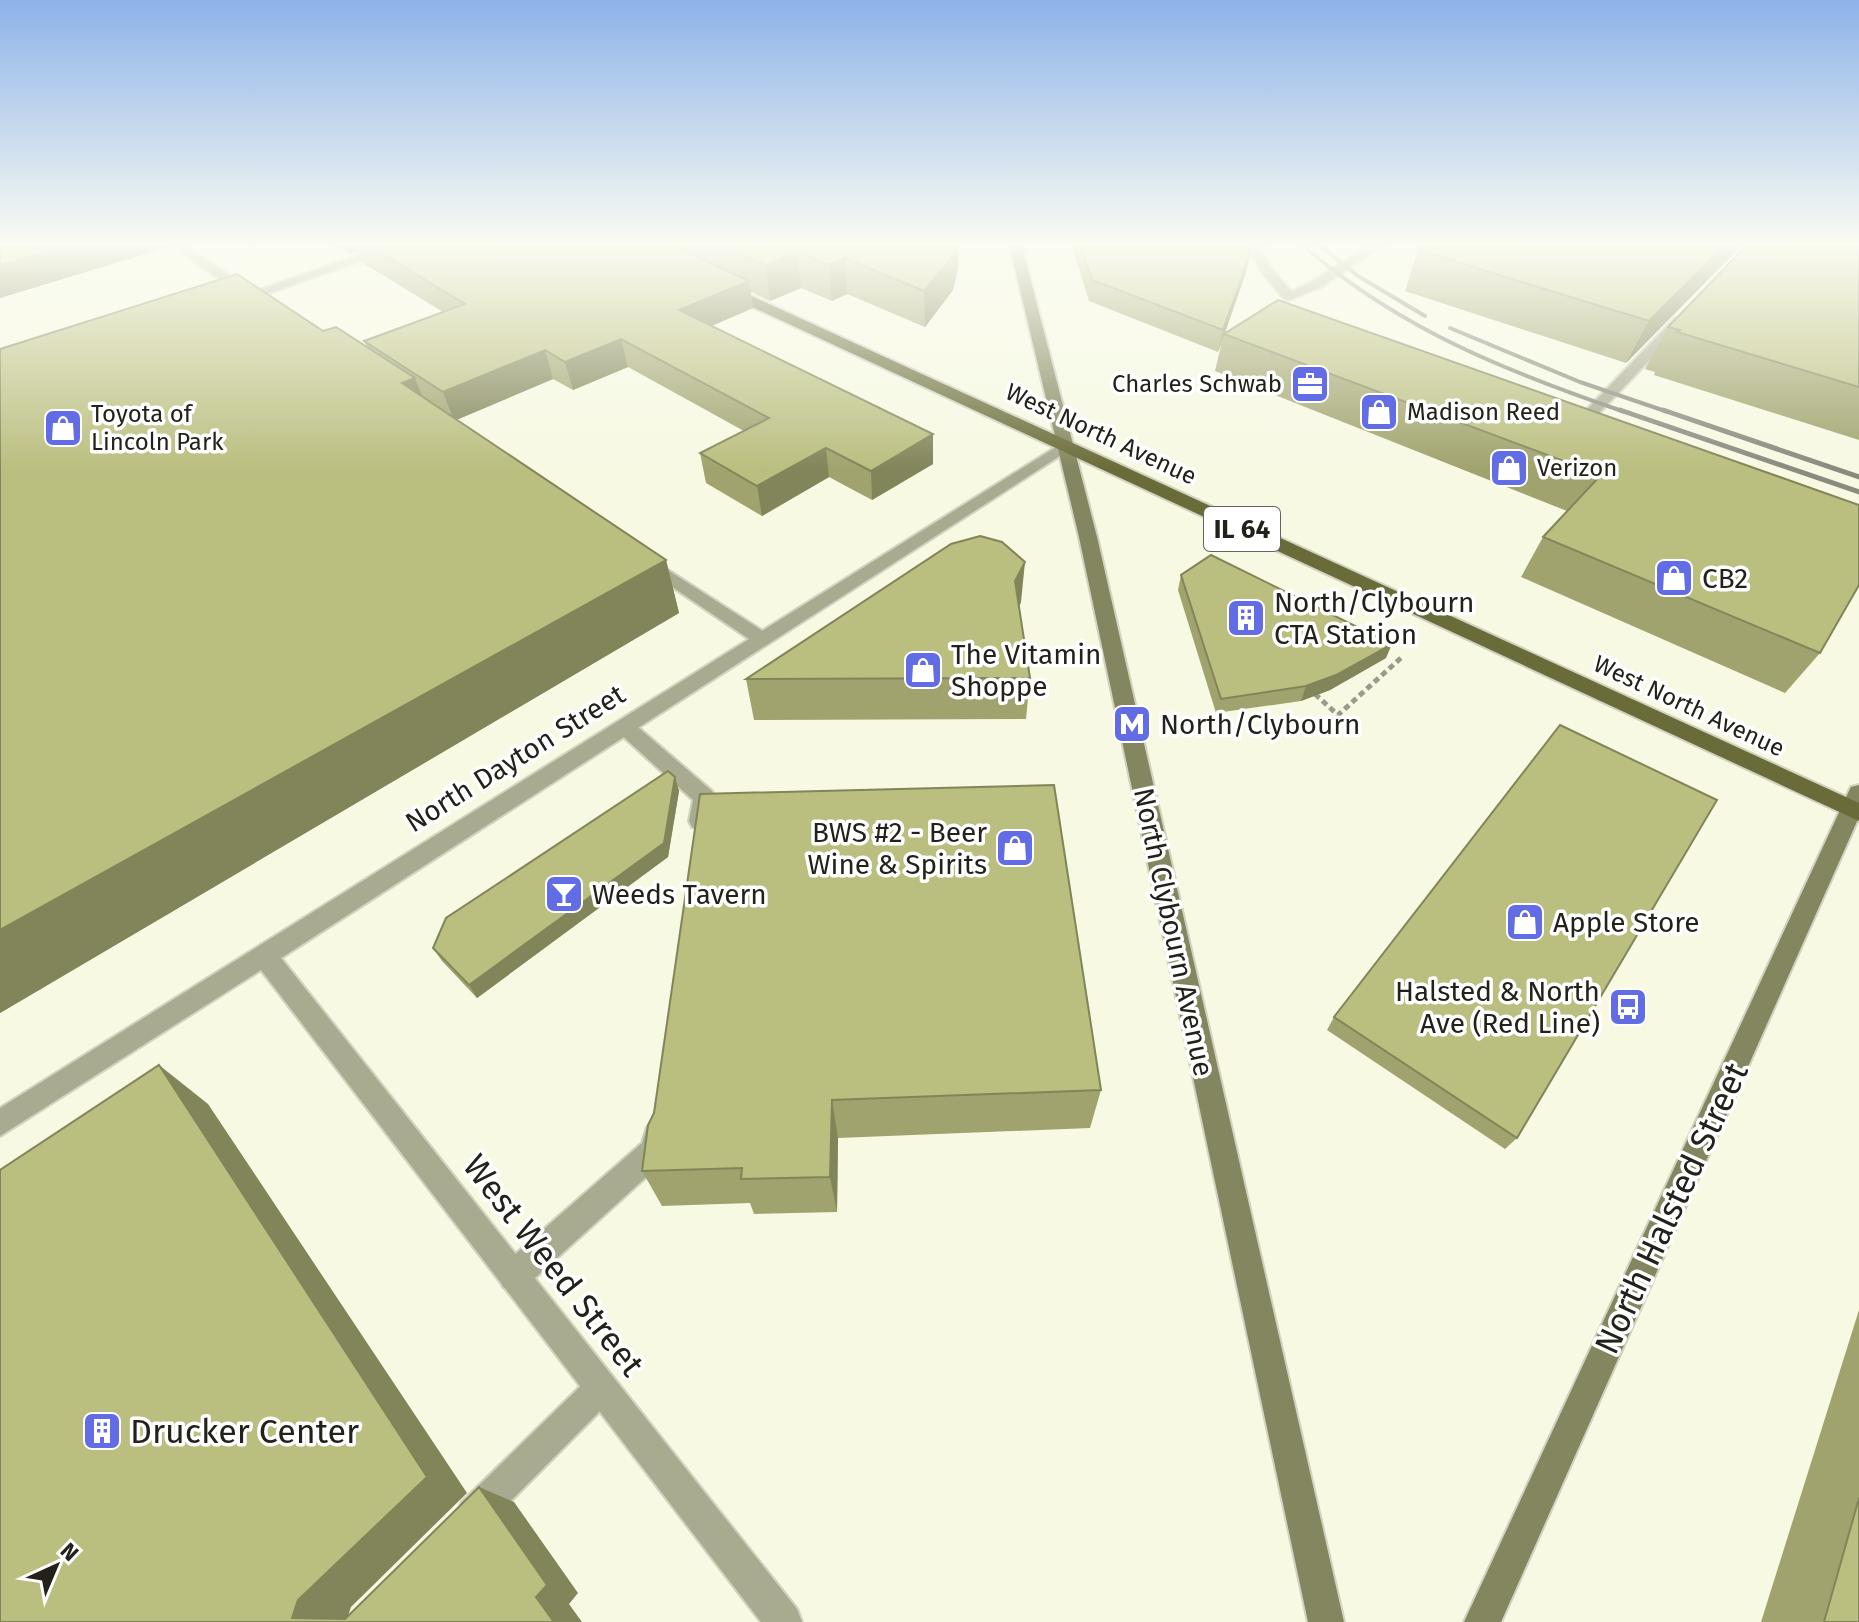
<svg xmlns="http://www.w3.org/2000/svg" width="1859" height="1622" viewBox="0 0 1859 1622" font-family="'Fira Sans',sans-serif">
<rect width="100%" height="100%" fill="#f7f9e3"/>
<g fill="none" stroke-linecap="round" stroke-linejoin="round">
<defs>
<path id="service" d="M 168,243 L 182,243 L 256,294 L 245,297 Z
M 1245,243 L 1257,243 L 1272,269 L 1295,296 L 1294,299 L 1284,299 L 1263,274 Z
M 1675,318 L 1687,321 L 1578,435 L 1568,435 L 1568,429 Z
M 646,556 L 769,635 L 771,639 L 769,643 L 755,643 L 640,565 L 637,561 L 640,557 Z
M 625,720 L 632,722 L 712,791 L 715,797 L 708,827 L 700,830 L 692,827 L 689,821 L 693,800 L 618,732 L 615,727 L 618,722 Z
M 657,1124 L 667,1127 L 671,1137 L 665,1160 L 525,1287 L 514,1291 L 503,1287 L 499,1276 L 503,1265 L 642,1143 L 647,1127 Z
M 601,1372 L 612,1377 L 617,1388 L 612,1399 L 486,1526 L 474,1531 L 462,1526 L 457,1514 L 462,1502 L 590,1377 Z"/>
<path id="minor" d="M 393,243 L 412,243 L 241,303 L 230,300 Z
M 1372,243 L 1387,243 L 1321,287 L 1289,300 L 1283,296 L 1313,281 Z
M 1064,442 L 1069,444 L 1069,450 L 281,958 L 797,1609 L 802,1622 L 761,1622 L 261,970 L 0,1136 L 0,1108 Z"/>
<path id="secondary" d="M 1009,243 L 1021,243 L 1097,537 L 1344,1622 L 1308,1622 L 1079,537 Z
M 1859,785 L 1859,817 L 1501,1622 L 1464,1622 L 1848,793 L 1851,787 Z"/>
<path id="primary" d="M 722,287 L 732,287 L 1859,803 L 1859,821 L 722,293 Z"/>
</defs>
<use href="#service" stroke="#d1d2bf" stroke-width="4"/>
<use href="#minor" stroke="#d1d2bf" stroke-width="4"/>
<use href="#secondary" stroke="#d1d2bf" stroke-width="4"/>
<use href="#primary" stroke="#d1d2bf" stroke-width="4"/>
<path stroke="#9a9b8c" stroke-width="5" stroke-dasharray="6 4" stroke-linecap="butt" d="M 1315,694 L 1338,715 L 1402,657"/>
<use href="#service" fill="#a8ab90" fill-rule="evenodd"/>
<use href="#minor" fill="#a8ab90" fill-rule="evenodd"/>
<use href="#secondary" fill="#83865e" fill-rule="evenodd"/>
<use href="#primary" fill="#696b39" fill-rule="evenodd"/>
<path stroke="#8a8b7d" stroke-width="4" d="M 1300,243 C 1397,328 1505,371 1625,412
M 1317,243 L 1358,276 L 1425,316
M 1450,328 L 1580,382 L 1668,412"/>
<path stroke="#8a8b7d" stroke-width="5" d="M 1620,410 L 1859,492
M 1663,410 L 1859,477"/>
</g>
<path fill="#a0a36d" d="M 331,243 L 590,243 L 603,249 L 620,243 L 959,243 L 958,268 L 953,290 L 925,327 L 847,294 L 832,301 L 801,288 L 770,301 L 751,292 L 753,308 L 711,326 L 933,434 L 933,464 L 872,500 L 829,477 L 762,516 L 706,483 L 700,453 L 744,431 L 628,367 L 573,390 L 553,379 L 456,420 L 666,560 L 679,613 L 0,1013 L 0,349 L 323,331 L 367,347 L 364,341 L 443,312 L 363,263 L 358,251 L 349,254 Z
M 1071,243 L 1245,243 L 1250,254 L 1245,275 L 1225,333 L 1859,505 L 1820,653 L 1785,693 L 1521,577 L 1543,537 L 1567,511 L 1215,371 L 1222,341 L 1218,352 L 1089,301 Z
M 1429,243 L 1744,243 L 1626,363 L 1405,291 L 1418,250 Z
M 1859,243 L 1859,440 L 1654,375 L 1655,372 L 1645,369 L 1668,327 Z
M 1181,575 L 1386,658 L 1330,690 L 1301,701 L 1216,713 L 1178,590 Z
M 1021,602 L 1019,607 L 1030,678 L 1026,719 L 754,720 L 746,679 Z
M 675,777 L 679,791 L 668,857 L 477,998 L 442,961 L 433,948 Z
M 700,794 L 1101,1090 L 1090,1128 L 838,1138 L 837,1212 L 754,1214 L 750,1203 L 662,1206 L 642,1171 L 654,1113 Z
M 1334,1017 L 1517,1138 L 1505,1149 L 1327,1030 Z
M 1859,1310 L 1859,1622 L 1761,1622 Z"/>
<path fill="#828559" d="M 78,243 L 167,243 L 169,247 L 0,298 L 0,265 Z
M 345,243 L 355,243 L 358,251 L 349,254 Z
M 957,243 L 959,243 L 958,268 L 953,290 L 925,327 L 924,291 Z
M 1727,243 L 1744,243 L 1626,363 L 1649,321 Z
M 797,252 L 801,288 L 770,301 L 766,265 Z
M 1250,254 L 1245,275 L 1218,352 L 1223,330 Z
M 845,258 L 847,294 L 832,301 L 829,265 Z
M 749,281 L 753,308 L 684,338 L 679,310 Z
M 621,339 L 628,367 L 573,390 L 565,362 Z
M 545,350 L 553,379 L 454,421 L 443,392 Z
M 415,378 L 435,429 L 402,383 Z
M 933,434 L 933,464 L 872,500 L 871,471 Z
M 826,448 L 829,477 L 762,516 L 757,486 Z
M 666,560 L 679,613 L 0,1013 L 0,930 Z
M 1025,562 L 1021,602 L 1012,621 L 1015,581 Z
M 1392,644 L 1386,658 L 1330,690 L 1301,701 L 1306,686 Z
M 675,777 L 679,791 L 668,857 L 477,998 L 469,985 Z
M 159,1065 L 208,1104 L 467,1493 L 351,1607 L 346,1622 L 292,1618 L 298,1600 Z
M 832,1100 L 838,1138 L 837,1212 L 830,1177 Z
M 479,1487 L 514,1502 L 578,1593 L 569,1604 L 582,1622 L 554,1622 L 536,1597 Z"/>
<path fill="#babe7f" stroke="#828559" stroke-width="2" d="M 0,243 L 78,243 L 0,265 Z
M 364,243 L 590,243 L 603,249 L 620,243 L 666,243 L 749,281 L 679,310 L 933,434 L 871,471 L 826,448 L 757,486 L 700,453 L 769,418 L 621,339 L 565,362 L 545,350 L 443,392 L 364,341 L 465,304 Z
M 716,243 L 957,243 L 954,255 L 924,291 L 845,258 L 829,265 L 797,252 L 766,265 Z
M 1080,243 L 1245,243 L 1250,254 L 1223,330 L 1092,280 Z
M 1429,243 L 1727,243 L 1649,321 L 1418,250 Z
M 1749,243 L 1859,243 L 1859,387 L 1677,332 L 1680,330 L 1668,327 Z
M 237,274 L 323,331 L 336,327 L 415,378 L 402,383 L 666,560 L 0,930 L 0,349 Z
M 1278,300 L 1859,505 L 1859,585 L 1820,653 L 1543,537 L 1601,475 L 1224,334 Z
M 980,536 L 1002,542 L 1025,562 L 1015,581 L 1030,678 L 746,679 L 951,544 Z
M 1211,555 L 1392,644 L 1336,675 L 1306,686 L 1221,699 L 1181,575 Z
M 1560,725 L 1717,800 L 1517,1138 L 1334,1017 Z
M 668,771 L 675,777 L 664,843 L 469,985 L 433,948 L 446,918 Z
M 1054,785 L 1101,1090 L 832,1100 L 830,1177 L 741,1179 L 742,1168 L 642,1171 L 648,1125 L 654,1113 L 700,794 Z
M 159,1065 L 427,1477 L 298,1600 L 292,1618 L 345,1619 L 479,1487 L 547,1585 L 536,1597 L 554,1622 L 0,1622 L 0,1170 Z
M 1859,1498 L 1859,1622 L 1824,1622 Z"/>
<linearGradient id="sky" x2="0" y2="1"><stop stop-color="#8db3e9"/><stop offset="0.52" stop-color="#fbfcf2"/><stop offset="1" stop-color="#fbfcf2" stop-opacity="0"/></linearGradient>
<rect width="1859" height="470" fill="url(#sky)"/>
<defs>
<symbol id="office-square" viewBox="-11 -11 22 22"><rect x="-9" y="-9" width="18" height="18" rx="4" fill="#626ce4" stroke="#fff"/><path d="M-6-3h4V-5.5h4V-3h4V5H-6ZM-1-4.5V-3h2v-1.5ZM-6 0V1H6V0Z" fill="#fff"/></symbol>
<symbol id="shop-square" viewBox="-11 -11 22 22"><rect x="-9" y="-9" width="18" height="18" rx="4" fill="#626ce4" stroke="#fff"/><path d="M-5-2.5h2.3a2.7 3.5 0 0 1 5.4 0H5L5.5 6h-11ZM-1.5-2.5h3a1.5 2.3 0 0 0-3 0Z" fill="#fff"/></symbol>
<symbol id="building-square" viewBox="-11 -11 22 22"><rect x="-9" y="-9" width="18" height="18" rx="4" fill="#626ce4" stroke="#fff"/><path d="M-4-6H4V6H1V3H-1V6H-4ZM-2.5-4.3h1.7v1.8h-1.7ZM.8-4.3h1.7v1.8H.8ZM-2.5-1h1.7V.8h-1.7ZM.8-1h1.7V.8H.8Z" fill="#fff"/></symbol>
<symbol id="metro-square" viewBox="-11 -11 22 22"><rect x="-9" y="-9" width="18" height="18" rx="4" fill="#626ce4" stroke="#fff"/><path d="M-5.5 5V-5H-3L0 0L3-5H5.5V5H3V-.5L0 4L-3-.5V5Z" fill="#fff"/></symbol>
<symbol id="bar-square" viewBox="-11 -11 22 22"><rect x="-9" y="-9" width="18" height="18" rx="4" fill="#626ce4" stroke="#fff"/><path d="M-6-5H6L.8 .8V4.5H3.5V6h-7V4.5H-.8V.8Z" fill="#fff"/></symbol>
<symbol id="bus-square" viewBox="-11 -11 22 22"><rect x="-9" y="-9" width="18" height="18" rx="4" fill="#626ce4" stroke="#fff"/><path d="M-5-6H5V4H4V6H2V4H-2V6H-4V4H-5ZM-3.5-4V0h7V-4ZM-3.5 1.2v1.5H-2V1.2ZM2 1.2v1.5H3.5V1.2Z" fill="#fff"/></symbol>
</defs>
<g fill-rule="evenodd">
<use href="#office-square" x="1288" y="362" width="44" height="44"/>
<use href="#shop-square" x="1357" y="390" width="44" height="44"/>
<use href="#shop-square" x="41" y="406" width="44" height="44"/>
<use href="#shop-square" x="1487" y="446" width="44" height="44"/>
<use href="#shop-square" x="1652" y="556" width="44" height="44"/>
<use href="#building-square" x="1224" y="596" width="44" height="44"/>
<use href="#shop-square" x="901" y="648" width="44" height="44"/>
<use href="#metro-square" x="1110" y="702" width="44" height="44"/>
<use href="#shop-square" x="993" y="826" width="44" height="44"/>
<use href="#bar-square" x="542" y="872" width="44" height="44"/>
<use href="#shop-square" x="1503" y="900" width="44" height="44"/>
<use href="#bus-square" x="1606" y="985" width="44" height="44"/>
<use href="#building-square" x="80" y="1409" width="44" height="44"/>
</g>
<g text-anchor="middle" stroke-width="7" stroke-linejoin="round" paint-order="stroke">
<g font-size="24" fill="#22221b" stroke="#fff" text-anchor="start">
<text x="1282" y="392" text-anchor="end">Charles Schwab</text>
<text x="1407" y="420">Madison Reed</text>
<text x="91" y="422">Toyota of<tspan x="91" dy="28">Lincoln Park</tspan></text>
<text x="1537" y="476">Verizon</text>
</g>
<g font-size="24" fill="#22221b" stroke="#fff">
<text transform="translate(1101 434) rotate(25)" y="8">West North Avenue</text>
<text transform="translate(1689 706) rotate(25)" y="8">West North Avenue</text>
</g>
<rect fill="#fff" stroke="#64645f" stroke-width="2" x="1204" y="507" width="76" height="44" rx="6"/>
<g font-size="26" font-weight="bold" fill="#22221b">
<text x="1242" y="538">IL 64</text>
</g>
<g font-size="28" fill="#22221b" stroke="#fff" text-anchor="start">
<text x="1702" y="588">CB2</text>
<text x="1274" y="612">North/Clybourn<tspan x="1274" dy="32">CTA Station</tspan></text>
<text x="951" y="664">The Vitamin<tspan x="951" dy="32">Shoppe</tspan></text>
<text x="1160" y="734">North/Clybourn</text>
<text x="987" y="842" text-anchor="end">BWS #2 - Beer<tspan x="987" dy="32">Wine &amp; Spirits</tspan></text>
<text x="592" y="904">Weeds Tavern</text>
<text x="1553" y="932">Apple Store</text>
<text x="1600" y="1001" text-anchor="end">Halsted &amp; North<tspan x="1600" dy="32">Ave (Red Line)</tspan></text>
</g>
<g font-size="28" fill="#22221b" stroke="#fff">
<text transform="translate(515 758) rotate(-32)" y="10">North Dayton Street</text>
<text transform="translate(1174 932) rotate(78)" y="10">North Clybourn Avenue</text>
</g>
<g font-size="34" fill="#22221b" stroke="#fff">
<text transform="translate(1671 1208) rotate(-65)" y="12">North Halsted Street</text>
<text transform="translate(554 1265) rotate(52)" y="12">West Weed Street</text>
</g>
<g font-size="34" fill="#22221b" stroke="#fff" text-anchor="start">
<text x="130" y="1443">Drucker Center</text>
</g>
</g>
<g transform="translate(56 1566) rotate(44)" stroke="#ffffff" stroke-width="6" paint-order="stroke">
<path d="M0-6L14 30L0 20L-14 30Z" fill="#22221b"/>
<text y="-12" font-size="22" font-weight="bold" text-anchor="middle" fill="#22221b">N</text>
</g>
</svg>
